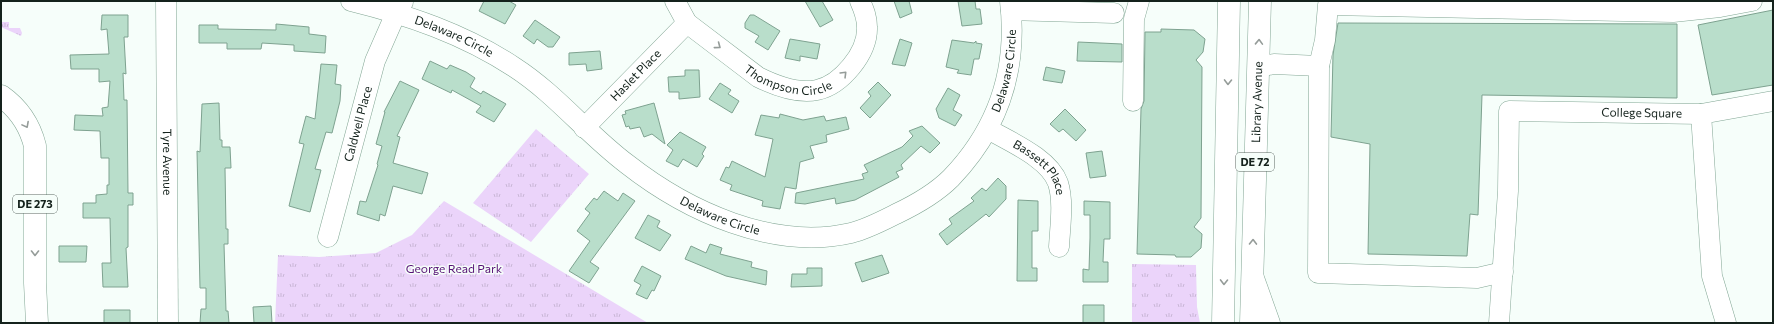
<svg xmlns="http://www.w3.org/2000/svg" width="1774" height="324" viewBox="0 0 1774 324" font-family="Commissioner,sans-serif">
<defs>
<pattern id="grass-tufts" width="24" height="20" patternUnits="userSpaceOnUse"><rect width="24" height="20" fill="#ebd4fa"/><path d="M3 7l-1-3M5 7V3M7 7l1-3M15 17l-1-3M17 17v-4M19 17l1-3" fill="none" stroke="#c9b6d6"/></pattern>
</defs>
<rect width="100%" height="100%" fill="#f6fefa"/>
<path fill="url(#grass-tufts)" d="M 1,22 L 9,22 L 9,28 L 20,28 L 22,33 L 21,36 L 1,27 Z
M 536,129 L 589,174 L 531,242 L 473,203 Z
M 444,201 L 648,323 L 275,323 L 278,255 L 319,257 L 376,253 L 412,235 Z
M 1132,264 L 1196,265 L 1197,307 L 1200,323 L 1132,323 Z"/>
<path fill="#b9decb" stroke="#7ea290" d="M 484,1 L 509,1 L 516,5 L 505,24 L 479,11 Z
M 805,1 L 822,1 L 833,20 L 820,27 Z
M 894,1 L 909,1 L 912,13 L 900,18 Z
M 958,1 L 975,1 L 976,9 L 980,9 L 982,24 L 962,26 Z
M 1773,10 L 1773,85 L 1712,95 L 1698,25 Z
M 102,15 L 128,15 L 128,37 L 124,37 L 126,74 L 123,73 L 124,100 L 127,100 L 128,193 L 133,193 L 133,205 L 128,205 L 128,247 L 126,248 L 128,287 L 103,287 L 102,263 L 111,263 L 110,218 L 83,218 L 83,203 L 96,203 L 96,195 L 107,194 L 107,185 L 109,185 L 109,158 L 101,158 L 100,131 L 74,130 L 75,115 L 103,116 L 102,108 L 108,107 L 110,81 L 99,82 L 99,69 L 71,69 L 70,55 L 109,54 L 107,29 L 101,30 Z
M 750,15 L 754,15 L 780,31 L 768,50 L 755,42 L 759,36 L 745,28 L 745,23 Z
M 535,20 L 560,37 L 553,47 L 548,47 L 537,39 L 534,44 L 523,36 Z
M 1338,23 L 1677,24 L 1677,98 L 1482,95 L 1478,215 L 1470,214 L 1467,256 L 1368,254 L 1370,144 L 1331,137 L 1333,55 Z
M 276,24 L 309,27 L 309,34 L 326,36 L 325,53 L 294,51 L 294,45 L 262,43 L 261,49 L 227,49 L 227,43 L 199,43 L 199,25 L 218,25 L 218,29 L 276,30 Z
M 1161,29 L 1194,30 L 1205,39 L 1203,52 L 1196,60 L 1202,67 L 1201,218 L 1194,227 L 1202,234 L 1201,248 L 1191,257 L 1176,257 L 1175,255 L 1137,254 L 1141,109 L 1144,101 L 1145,32 L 1161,32 Z
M 790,39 L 820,44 L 817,59 L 800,56 L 800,61 L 785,58 Z
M 900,39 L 912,43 L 905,66 L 892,64 Z
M 952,40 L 974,43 L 976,41 L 976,43 L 982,44 L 979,59 L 974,59 L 971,75 L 957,73 L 959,70 L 946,67 Z
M 1078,42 L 1122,44 L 1122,62 L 1077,61 Z
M 600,51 L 602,69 L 587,71 L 586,64 L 569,65 L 569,53 Z
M 430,61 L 447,69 L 450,65 L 466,72 L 475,78 L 470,87 L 481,94 L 483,91 L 506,104 L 494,122 L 476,112 L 481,106 L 452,90 L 451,93 L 422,79 Z
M 321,64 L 337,65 L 335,84 L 341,85 L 340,101 L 332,133 L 326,132 L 315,169 L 321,170 L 310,212 L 289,206 L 304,144 L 299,143 L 306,116 L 315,119 Z
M 1046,67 L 1065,71 L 1062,83 L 1043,80 Z
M 685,70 L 699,70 L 700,97 L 679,99 L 679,92 L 669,92 L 668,77 L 685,76 Z
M 400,81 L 419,90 L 397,136 L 400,137 L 393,163 L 428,173 L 422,194 L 393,186 L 385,216 L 380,214 L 379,221 L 357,214 L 360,201 L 366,202 L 378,165 L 377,164 L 382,146 L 376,144 L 385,112 L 384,112 Z
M 878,82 L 891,95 L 870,118 L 860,108 L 871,96 L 868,92 Z
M 720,83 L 731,90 L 728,94 L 739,101 L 732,113 L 709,99 Z
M 948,88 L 960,95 L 953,110 L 962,115 L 955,126 L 939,118 L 936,109 Z
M 219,103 L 220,140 L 222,140 L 222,147 L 230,147 L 231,168 L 225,168 L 226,229 L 228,229 L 228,244 L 224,244 L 226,311 L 228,311 L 229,323 L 200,323 L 201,309 L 206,309 L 206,288 L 200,288 L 197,151 L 200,152 L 202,104 Z
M 654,103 L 665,144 L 652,134 L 644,137 L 640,127 L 630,129 L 629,126 L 626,127 L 622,115 L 626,114 L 625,111 Z
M 1065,109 L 1086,130 L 1076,141 L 1063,129 L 1059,132 L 1050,124 Z
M 780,114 L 803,120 L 824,116 L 826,121 L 846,117 L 849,129 L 826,135 L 827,142 L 810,146 L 814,158 L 800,162 L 796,189 L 785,187 L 780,209 L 762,206 L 763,201 L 730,190 L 732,185 L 720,180 L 726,167 L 729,168 L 732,161 L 765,177 L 773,139 L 755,135 L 761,115 L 779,118 Z
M 922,126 L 940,143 L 930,153 L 921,146 L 901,165 L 903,169 L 896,172 L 899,177 L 855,200 L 836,204 L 835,198 L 805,204 L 795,203 L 796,193 L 864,179 L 862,174 L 868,172 L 864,165 L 902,147 L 913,136 L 909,131 Z
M 680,132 L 706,147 L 702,154 L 704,156 L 697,167 L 683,159 L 678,167 L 666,161 L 673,150 L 667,145 Z
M 1102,151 L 1106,176 L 1090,178 L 1086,153 Z
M 998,178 L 1006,186 L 1006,199 L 989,217 L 986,214 L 947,245 L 939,234 L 952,224 L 949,219 L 974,201 L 971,198 L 982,188 L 986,191 Z
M 604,191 L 618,201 L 623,193 L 635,201 L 590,262 L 599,268 L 589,283 L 569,271 L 590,241 L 577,231 L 590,213 L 585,209 L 594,198 L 597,200 Z
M 1018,200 L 1038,201 L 1038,231 L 1032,231 L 1032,268 L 1037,268 L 1037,281 L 1017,281 Z
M 1084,201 L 1110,202 L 1110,239 L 1104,239 L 1103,262 L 1108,262 L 1108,282 L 1083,282 L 1083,269 L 1089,270 L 1090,238 L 1090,215 L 1084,215 Z
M 648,215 L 660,221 L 657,227 L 671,235 L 660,251 L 635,238 Z
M 710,244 L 722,248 L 720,254 L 752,262 L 751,267 L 767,271 L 766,285 L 726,276 L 685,259 L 691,246 L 706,253 Z
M 59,246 L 87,246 L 86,262 L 59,262 Z
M 882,255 L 889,273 L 862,282 L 855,263 Z
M 642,266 L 661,276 L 654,291 L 652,290 L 647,299 L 636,294 L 641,285 L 634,281 Z
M 807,268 L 822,268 L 822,286 L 791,287 L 792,274 L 807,274 Z
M 1083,305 L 1104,305 L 1104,323 L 1083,323 Z
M 271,306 L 272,323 L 254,323 L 253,307 Z
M 104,310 L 130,310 L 130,323 L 104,323 Z"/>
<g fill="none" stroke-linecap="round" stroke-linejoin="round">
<defs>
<g id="minor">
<path id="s1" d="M 166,1 L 168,323"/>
<path id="s2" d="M 351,1 C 408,15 464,34 514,67 C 556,94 587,134 627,164 C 687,211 773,251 851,233 C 867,229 882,221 896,214 C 915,205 935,194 951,178 C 998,129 1018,69 1010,1"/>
<path id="s3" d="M 675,1 L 687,23 L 758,77 C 774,85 798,94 817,90 C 841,85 868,53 867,27 C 867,17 864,10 860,1"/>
<path d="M 1011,10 L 1114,13"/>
<path d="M 1258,67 L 1274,64 L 1319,66"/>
<path d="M 1133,101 L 1134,19 L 1139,1"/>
<path d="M 1701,114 L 1712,276 L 1726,323"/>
<path id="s4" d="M 584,128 L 687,23"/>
<path id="s5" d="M 988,129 C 1010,142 1049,158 1058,183 C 1064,202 1060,227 1059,247"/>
<path id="s6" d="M 328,237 L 375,61 L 396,13 L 403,2"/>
<path d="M 1503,272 L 1477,278 L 1318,273 L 1319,66 L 1325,40 L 1328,5 L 1673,12 L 1720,7 L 1752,1"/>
<path d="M 1254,278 L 1270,323"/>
<path id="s7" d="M 1499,323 L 1508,191 L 1509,111 L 1701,114 L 1773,101"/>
</g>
<g id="major">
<path d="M 1,96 C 18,108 30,126 35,146 L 35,283 L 37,323"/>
<path d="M 1223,323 L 1229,1"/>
<path id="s8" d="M 1251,323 L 1260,1"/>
</g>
</defs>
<use href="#minor" stroke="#82a694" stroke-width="21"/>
<use href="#major" stroke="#82a694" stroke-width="23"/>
<use href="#minor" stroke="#fff" stroke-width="20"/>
<use href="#major" stroke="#fff" stroke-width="22"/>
</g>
<defs><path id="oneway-chevron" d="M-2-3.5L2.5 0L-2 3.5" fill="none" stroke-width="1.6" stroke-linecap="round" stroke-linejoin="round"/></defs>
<g stroke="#959c99">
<use href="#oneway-chevron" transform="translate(1259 42) rotate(-88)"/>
<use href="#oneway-chevron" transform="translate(718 46) rotate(37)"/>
<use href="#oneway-chevron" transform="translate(844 74) rotate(-45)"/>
<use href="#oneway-chevron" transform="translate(1228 82) rotate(91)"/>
<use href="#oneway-chevron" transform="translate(26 125) rotate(62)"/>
<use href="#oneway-chevron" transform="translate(1253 242) rotate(-89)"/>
<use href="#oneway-chevron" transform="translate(35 253) rotate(90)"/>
<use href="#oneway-chevron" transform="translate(1224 282) rotate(91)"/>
</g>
<g text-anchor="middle" stroke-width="3" stroke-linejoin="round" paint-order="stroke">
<g fill="#f6fefa" stroke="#58645f" stroke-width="1">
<rect x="1236" y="153" width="38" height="18" rx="3"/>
<rect x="13" y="195" width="44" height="18" rx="3"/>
</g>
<g font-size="11" font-weight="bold" fill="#14221c">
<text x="1255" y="166">DE 72</text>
<text x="35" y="208">DE 273</text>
</g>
<g font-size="12" fill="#14221c" stroke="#f6fefa">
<text dy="4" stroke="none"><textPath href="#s2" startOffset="109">Delaware Circle</textPath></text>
<text dy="4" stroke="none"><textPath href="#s2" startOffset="805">Delaware Circle</textPath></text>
<text dy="4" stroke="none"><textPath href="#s3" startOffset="145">Thompson Circle</textPath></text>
<text dy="4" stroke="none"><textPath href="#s4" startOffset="74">Haslet Place</textPath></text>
<text dy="4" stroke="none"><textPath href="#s8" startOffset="221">Library Avenue</textPath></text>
<text dy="4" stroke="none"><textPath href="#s7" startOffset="345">College Square</textPath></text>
<text dy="4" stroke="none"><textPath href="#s6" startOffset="117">Caldwell Place</textPath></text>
<text dy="4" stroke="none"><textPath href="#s1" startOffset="161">Tyre Avenue</textPath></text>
<text dy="4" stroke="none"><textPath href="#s5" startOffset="66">Bassett Place</textPath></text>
<text dy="4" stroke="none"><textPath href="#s2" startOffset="433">Delaware Circle</textPath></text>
</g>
<g font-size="12" fill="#571276" stroke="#f6fefa">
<text x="454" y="273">George Read Park</text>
</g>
</g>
<rect width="1774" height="324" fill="none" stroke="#14221c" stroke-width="4"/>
</svg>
